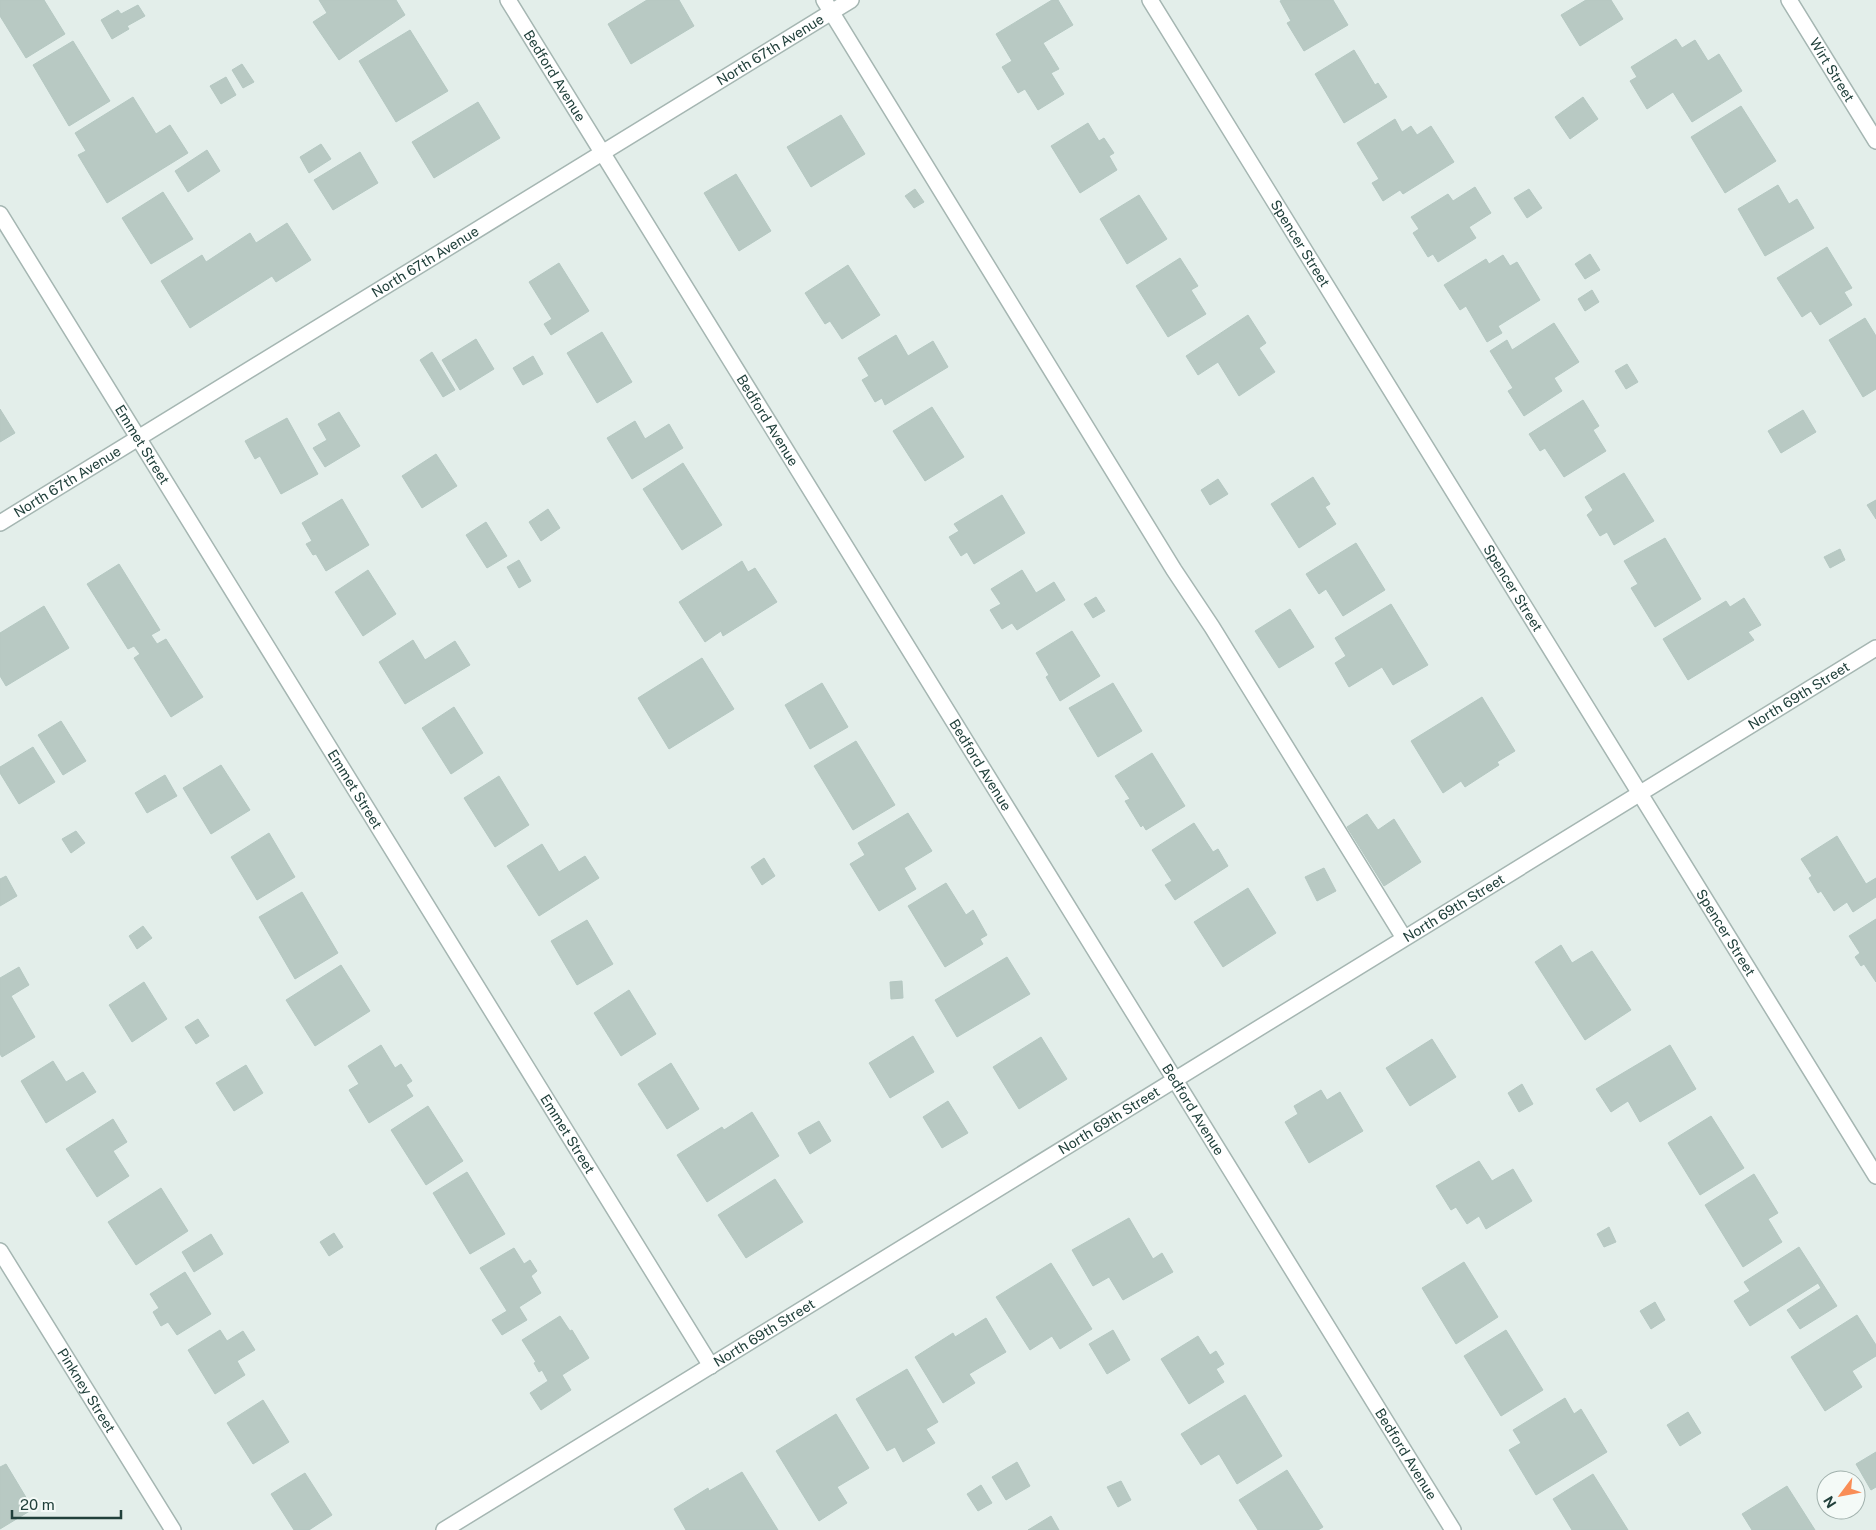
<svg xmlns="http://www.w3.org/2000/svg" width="1876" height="1530" viewBox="0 0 1876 1530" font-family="'Public Sans',sans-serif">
<rect width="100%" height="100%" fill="#e3eeea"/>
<path fill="#b8c9c3" stroke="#b5c8c2" d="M 0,0 L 44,0 L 65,34 L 26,58 L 0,16 Z
M 319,0 L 396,0 L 405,15 L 339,60 L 313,22 L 327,13 Z
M 647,0 L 679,0 L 694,26 L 631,64 L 608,24 Z
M 1052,0 L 1058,0 L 1073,25 L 1043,43 L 1059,69 L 1051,73 L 1064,94 L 1038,110 L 1025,89 L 1018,93 L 1002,67 L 1012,61 L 996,34 Z
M 1282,0 L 1333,0 L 1348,25 L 1304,51 L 1287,23 L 1291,21 L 1280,1 Z
M 1586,0 L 1611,0 L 1623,19 L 1580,46 L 1561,15 Z
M 138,5 L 145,16 L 127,26 L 129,29 L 112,39 L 101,20 L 118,10 L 121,14 Z
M 410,30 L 448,91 L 396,122 L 359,61 Z
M 1676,39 L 1682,48 L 1695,40 L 1708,61 L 1719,54 L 1742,91 L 1692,122 L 1673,92 L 1647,109 L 1630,81 L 1637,77 L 1631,67 Z
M 73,41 L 110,101 L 69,126 L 33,65 Z
M 1354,50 L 1375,85 L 1378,83 L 1387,97 L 1344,123 L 1315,74 Z
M 242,64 L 254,82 L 243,88 L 232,70 Z
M 226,77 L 236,95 L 221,104 L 210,86 Z
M 133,97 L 156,134 L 170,125 L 188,153 L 107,203 L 78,155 L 86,151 L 75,133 Z
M 1583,97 L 1598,119 L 1570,139 L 1555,117 Z
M 478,102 L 500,138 L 434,178 L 412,142 Z
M 1741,106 L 1776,161 L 1725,193 L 1691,137 Z
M 841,115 L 865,154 L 811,187 L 787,147 Z
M 1395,119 L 1402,132 L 1411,126 L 1417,135 L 1431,126 L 1454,162 L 1403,194 L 1400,190 L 1383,201 L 1372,183 L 1379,179 L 1357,143 Z
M 1088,123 L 1099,141 L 1104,138 L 1114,153 L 1109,156 L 1117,170 L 1080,193 L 1051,146 Z
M 321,144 L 331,159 L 309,173 L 300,157 Z
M 207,150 L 220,171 L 188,192 L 175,171 Z
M 360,152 L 378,183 L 333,210 L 314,180 Z
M 736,174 L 771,231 L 739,251 L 704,193 Z
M 1778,185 L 1789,204 L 1797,199 L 1814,228 L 1765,256 L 1738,209 Z
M 1475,187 L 1491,213 L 1469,227 L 1476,238 L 1438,262 L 1433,254 L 1428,257 L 1413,233 L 1419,229 L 1411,217 L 1448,194 L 1453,201 Z
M 915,189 L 924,202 L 914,208 L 905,196 Z
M 1529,189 L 1542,208 L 1527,218 L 1514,198 Z
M 163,192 L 193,239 L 151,264 L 122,218 Z
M 1139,195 L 1167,239 L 1127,264 L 1100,219 Z
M 287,223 L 311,260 L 276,282 L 272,276 L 190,328 L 161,281 L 202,255 L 206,262 L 250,233 L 256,243 Z
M 1827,247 L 1852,288 L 1844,292 L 1852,305 L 1820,325 L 1811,311 L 1802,317 L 1777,278 Z
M 1590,254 L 1600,270 L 1585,279 L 1575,264 Z
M 1503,255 L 1510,266 L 1517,262 L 1540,300 L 1498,326 L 1502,333 L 1487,342 L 1466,306 L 1460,310 L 1444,285 L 1486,259 L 1489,264 Z
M 1180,258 L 1198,286 L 1191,290 L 1206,314 L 1168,337 L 1136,286 Z
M 559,263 L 589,311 L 551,335 L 544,324 L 552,319 L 529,282 Z
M 848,265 L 880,315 L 842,339 L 830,321 L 825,324 L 805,293 Z
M 1592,290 L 1599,302 L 1585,311 L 1578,299 Z
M 1248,315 L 1266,343 L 1259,348 L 1275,372 L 1239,396 L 1218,362 L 1198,375 L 1186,356 Z
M 1865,318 L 1876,336 L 1876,389 L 1863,397 L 1829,340 Z
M 1554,323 L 1579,362 L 1554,378 L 1562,391 L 1524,416 L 1508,391 L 1513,388 L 1490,351 L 1507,340 L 1512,350 Z
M 602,332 L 632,382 L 597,403 L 567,353 Z
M 896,335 L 908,356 L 933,341 L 948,367 L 885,405 L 882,398 L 875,402 L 862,380 L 869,376 L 858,358 Z
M 476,339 L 494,369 L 460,390 L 442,360 Z
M 432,352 L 455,390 L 443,397 L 420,360 Z
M 533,356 L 543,374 L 523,385 L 513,368 Z
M 1627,364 L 1638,382 L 1626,389 L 1615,371 Z
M 1583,400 L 1599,426 L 1593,430 L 1606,451 L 1564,477 L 1545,448 L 1540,451 L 1529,434 Z
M 932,407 L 964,457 L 925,481 L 893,431 Z
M 0,409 L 15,433 L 0,442 Z
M 1803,410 L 1816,432 L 1781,453 L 1768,431 Z
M 339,412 L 360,446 L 325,467 L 313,448 L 327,440 L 318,424 Z
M 287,418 L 318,474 L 281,494 L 260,456 L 255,459 L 245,441 Z
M 635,421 L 645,439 L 669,424 L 683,448 L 632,479 L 607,438 Z
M 436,454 L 457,486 L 422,508 L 402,476 Z
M 683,463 L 722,525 L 682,550 L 643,489 Z
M 1624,473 L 1654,521 L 1614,545 L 1607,532 L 1600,536 L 1587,515 L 1593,510 L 1585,497 Z
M 1313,477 L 1330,504 L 1325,507 L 1336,524 L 1299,548 L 1271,504 Z
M 1218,479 L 1228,494 L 1210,505 L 1201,490 Z
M 1002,495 L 1025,533 L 974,564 L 967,552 L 961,556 L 949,537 L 959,531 L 954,524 Z
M 342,499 L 369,545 L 326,571 L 316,554 L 313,555 L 306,544 L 312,541 L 302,523 Z
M 1876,500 L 1876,519 L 1867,505 Z
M 548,509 L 560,528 L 541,541 L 529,522 Z
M 486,522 L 507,556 L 487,568 L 466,535 Z
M 1665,538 L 1701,599 L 1655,627 L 1631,588 L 1638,584 L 1624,561 Z
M 1356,543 L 1385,590 L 1343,616 L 1326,589 L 1319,594 L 1306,574 Z
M 1840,549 L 1845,560 L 1830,568 L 1824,557 Z
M 519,560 L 531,581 L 519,588 L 507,567 Z
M 742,561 L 748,572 L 755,568 L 777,602 L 723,636 L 721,631 L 705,642 L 679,602 Z
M 119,564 L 160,630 L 151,635 L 157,644 L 166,639 L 203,697 L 171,717 L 134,658 L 140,654 L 134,646 L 128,649 L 87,584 Z
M 368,570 L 396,614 L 363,636 L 335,592 Z
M 1022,570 L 1036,593 L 1054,582 L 1065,600 L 1017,630 L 1012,623 L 1002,629 L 990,610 L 1001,604 L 991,589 Z
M 1096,597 L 1105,611 L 1093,618 L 1084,604 Z
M 1744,598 L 1761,625 L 1748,632 L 1754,640 L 1688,680 L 1663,639 L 1726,601 L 1730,607 Z
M 1391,604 L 1428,665 L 1393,685 L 1382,667 L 1349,687 L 1335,663 L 1346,656 L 1335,638 Z
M 44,606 L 69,648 L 6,686 L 0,676 L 0,633 Z
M 1290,609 L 1314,647 L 1279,668 L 1255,631 Z
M 1072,631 L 1100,676 L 1060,701 L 1046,677 L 1049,675 L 1036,653 Z
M 413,640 L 425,660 L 455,641 L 470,665 L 405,704 L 379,662 Z
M 702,658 L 734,709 L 669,749 L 638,698 Z
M 822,683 L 848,727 L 810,749 L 785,705 Z
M 1113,683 L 1142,731 L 1098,757 L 1069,708 Z
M 1482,697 L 1515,751 L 1497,762 L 1499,765 L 1465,787 L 1461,781 L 1443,793 L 1411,741 Z
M 454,707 L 483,753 L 451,774 L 422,728 Z
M 61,721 L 86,761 L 63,775 L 38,735 Z
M 856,741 L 895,805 L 853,830 L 814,766 Z
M 33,747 L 55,782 L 19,804 L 0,773 L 0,767 Z
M 1152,753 L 1185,806 L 1146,830 L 1143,825 L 1141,827 L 1125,801 L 1130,799 L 1115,776 Z
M 221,765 L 250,810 L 211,834 L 183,788 Z
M 165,775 L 177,796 L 147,813 L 135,793 Z
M 499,776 L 529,825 L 495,847 L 464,798 Z
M 908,813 L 932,851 L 904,868 L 916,889 L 879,911 L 850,864 L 865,855 L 858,843 Z
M 1367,814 L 1378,830 L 1394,819 L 1421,862 L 1384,886 L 1347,827 Z
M 1194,823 L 1213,852 L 1218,849 L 1228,866 L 1175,900 L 1165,885 L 1172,881 L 1152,850 Z
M 76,831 L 85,843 L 71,853 L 62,839 Z
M 269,833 L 295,877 L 257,900 L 231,857 Z
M 1837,836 L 1866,884 L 1876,878 L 1876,897 L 1853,912 L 1847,902 L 1834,911 L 1821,891 L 1818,893 L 1809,878 L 1812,876 L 1801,859 Z
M 542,844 L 559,872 L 585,856 L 599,878 L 539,916 L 507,866 Z
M 764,858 L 775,876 L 762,885 L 751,867 Z
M 1324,868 L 1336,891 L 1317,901 L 1305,877 Z
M 6,876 L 17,896 L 0,906 L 0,879 Z
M 946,883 L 966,915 L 973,910 L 987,935 L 980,939 L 983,944 L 945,967 L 908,906 Z
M 1248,888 L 1276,933 L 1223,967 L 1194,922 Z
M 302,892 L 338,953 L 295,979 L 259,917 Z
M 1876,919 L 1876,982 L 1864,964 L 1861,966 L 1855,957 L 1860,953 L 1849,936 Z
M 587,920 L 613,964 L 577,985 L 551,941 Z
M 143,926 L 152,938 L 137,949 L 129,936 Z
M 1561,945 L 1572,963 L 1592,951 L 1631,1010 L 1585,1040 L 1535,962 Z
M 1007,957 L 1030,994 L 957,1037 L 935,1000 Z
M 341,965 L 370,1011 L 315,1046 L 286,1000 Z
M 19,967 L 29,985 L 11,996 L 35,1037 L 2,1057 L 0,1054 L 0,978 Z
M 902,981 L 903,998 L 891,999 L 890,982 Z
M 144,982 L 167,1019 L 132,1042 L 109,1005 Z
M 629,990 L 656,1034 L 621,1056 L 594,1013 Z
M 198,1019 L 209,1036 L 196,1044 L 185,1027 Z
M 913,1036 L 934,1072 L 890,1098 L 869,1063 Z
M 1041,1037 L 1067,1079 L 1019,1109 L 993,1067 Z
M 1432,1039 L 1456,1077 L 1410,1106 L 1386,1068 Z
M 381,1045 L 395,1068 L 401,1064 L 412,1081 L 406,1085 L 413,1096 L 369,1123 L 349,1090 L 359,1084 L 348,1066 Z
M 1670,1045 L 1696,1089 L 1640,1122 L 1628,1101 L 1611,1112 L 1596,1089 Z
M 53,1061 L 66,1082 L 83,1072 L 96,1092 L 46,1123 L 21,1081 Z
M 671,1063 L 699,1109 L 667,1129 L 638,1084 Z
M 246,1065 L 263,1093 L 234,1111 L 216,1083 Z
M 1522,1084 L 1533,1104 L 1519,1112 L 1508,1093 Z
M 1321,1090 L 1327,1100 L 1340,1092 L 1363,1131 L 1309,1163 L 1285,1122 L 1298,1114 L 1294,1106 Z
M 948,1101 L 968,1133 L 942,1148 L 923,1117 Z
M 428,1106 L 463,1161 L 426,1185 L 391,1130 Z
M 752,1112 L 779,1156 L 707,1202 L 677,1155 L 722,1127 L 724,1130 Z
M 1711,1116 L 1744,1168 L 1700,1195 L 1668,1143 Z
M 113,1119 L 127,1142 L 113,1151 L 129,1176 L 97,1197 L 66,1149 Z
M 819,1121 L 831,1141 L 810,1154 L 798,1133 Z
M 1479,1161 L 1492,1181 L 1513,1169 L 1532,1201 L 1486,1229 L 1479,1216 L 1467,1224 L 1456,1207 L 1451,1210 L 1436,1186 Z
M 467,1172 L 505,1234 L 470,1254 L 433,1193 Z
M 1754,1174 L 1778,1213 L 1768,1219 L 1782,1242 L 1743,1267 L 1705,1205 Z
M 775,1179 L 803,1222 L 746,1258 L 718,1215 Z
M 161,1188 L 188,1231 L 136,1265 L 108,1222 Z
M 1129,1218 L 1153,1259 L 1162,1253 L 1173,1272 L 1123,1300 L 1109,1277 L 1093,1286 L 1072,1250 Z
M 1609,1227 L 1616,1242 L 1604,1247 L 1597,1234 Z
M 334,1233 L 343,1247 L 329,1256 L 320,1242 Z
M 211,1234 L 223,1254 L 194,1272 L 182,1252 Z
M 1799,1247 L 1837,1306 L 1800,1329 L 1787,1310 L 1821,1288 L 1818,1283 L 1750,1326 L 1734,1301 L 1750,1291 L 1744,1282 Z
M 514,1248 L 524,1264 L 530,1260 L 537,1271 L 531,1276 L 541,1293 L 519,1307 L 527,1320 L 502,1335 L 492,1320 L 507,1311 L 480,1268 Z
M 1464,1262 L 1498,1317 L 1456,1344 L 1422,1288 Z
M 1051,1263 L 1092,1329 L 1060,1349 L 1052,1336 L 1030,1350 L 996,1297 Z
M 185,1272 L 211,1314 L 177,1335 L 168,1322 L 161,1326 L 153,1312 L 159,1308 L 150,1294 Z
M 1655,1302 L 1665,1320 L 1651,1329 L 1640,1311 Z
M 1857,1315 L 1876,1345 L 1876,1356 L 1852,1371 L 1862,1387 L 1825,1411 L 1791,1357 Z
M 560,1316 L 570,1331 L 572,1330 L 589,1358 L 562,1375 L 571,1390 L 541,1410 L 530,1393 L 548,1381 L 542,1370 L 539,1372 L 534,1363 L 536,1362 L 522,1340 Z
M 986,1318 L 1006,1352 L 969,1374 L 975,1383 L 943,1403 L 915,1357 L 953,1333 L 955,1337 Z
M 220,1330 L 227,1341 L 243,1331 L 255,1350 L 237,1361 L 245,1375 L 215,1394 L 188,1350 Z
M 1113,1330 L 1130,1360 L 1107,1374 L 1089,1344 Z
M 1506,1330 L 1543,1390 L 1501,1416 L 1464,1356 Z
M 1198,1336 L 1210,1355 L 1216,1351 L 1224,1364 L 1216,1369 L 1224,1382 L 1189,1404 L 1161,1359 Z
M 907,1369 L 938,1422 L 926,1429 L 935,1443 L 903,1462 L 895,1447 L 887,1451 L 856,1399 Z
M 1245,1395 L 1282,1456 L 1237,1484 L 1219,1454 L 1201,1465 L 1181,1434 Z
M 1565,1398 L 1574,1414 L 1581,1409 L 1607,1452 L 1536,1495 L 1509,1450 L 1521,1443 L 1513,1430 Z
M 263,1400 L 289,1442 L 253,1464 L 227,1423 Z
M 1688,1412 L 1701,1433 L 1680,1446 L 1667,1425 Z
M 836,1414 L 869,1468 L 837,1487 L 847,1503 L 819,1521 L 776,1451 Z
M 1876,1452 L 1876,1487 L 1871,1490 L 1856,1464 Z
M 1017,1462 L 1030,1486 L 1006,1500 L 992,1477 Z
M 6,1464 L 33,1509 L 0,1529 L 0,1467 Z
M 1287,1470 L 1323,1527 L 1318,1530 L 1258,1530 L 1239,1500 Z
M 742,1472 L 778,1530 L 686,1530 L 674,1509 L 708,1488 L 709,1491 Z
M 305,1473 L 332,1515 L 309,1530 L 294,1530 L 271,1494 Z
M 1593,1474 L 1628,1530 L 1572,1530 L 1553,1499 Z
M 1121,1481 L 1131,1500 L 1118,1507 L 1107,1487 Z
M 981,1485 L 992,1503 L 978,1511 L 967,1494 Z
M 1787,1486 L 1815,1530 L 1752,1530 L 1742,1514 Z
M 1051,1516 L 1059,1530 L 1028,1530 Z"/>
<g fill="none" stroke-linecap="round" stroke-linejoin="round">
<defs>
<path id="lane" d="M 824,0 L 1174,570 L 1212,627 L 1404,938"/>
<g id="street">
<path id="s1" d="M 508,0 L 1453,1530"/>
<path id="s2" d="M 1150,0 L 1876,1176"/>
<path id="s3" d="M 1789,0 L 1876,141"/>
<path id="s4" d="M 0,214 L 711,1366"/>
<path id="s5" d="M 0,523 L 851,0"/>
<path id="s6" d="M 0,1251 L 173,1530"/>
<path id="s7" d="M 444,1530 L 1876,648"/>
</g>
</defs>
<use href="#lane" stroke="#a5b6b2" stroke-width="18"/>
<use href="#street" stroke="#a5b6b2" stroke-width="18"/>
<use href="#lane" stroke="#fff" stroke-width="15"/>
<use href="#street" stroke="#fff" stroke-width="15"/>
</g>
<g text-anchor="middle" stroke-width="4" stroke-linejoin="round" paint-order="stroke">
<g font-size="14" fill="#21403b" stroke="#f4faf7">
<text dy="5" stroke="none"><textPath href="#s5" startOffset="904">North 67th Avenue</textPath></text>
<text dy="5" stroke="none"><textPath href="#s3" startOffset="82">Wirt Street</textPath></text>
<text dy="5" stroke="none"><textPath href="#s1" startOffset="89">Bedford Avenue</textPath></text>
<text dy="5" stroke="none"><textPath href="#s2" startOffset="286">Spencer Street</textPath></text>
<text dy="5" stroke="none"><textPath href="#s5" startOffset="499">North 67th Avenue</textPath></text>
<text dy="5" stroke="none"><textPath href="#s1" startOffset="494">Bedford Avenue</textPath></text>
<text dy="5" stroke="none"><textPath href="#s4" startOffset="271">Emmet Street</textPath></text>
<text dy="5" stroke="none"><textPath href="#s5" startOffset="79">North 67th Avenue</textPath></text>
<text dy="5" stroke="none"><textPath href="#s2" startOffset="691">Spencer Street</textPath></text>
<text dy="5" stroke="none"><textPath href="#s7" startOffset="1591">North 69th Street</textPath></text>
<text dy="5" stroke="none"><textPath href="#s1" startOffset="899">Bedford Avenue</textPath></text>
<text dy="5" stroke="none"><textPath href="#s4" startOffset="676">Emmet Street</textPath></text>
<text dy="5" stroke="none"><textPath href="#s7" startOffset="1186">North 69th Street</textPath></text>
<text dy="5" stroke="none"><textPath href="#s2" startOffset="1096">Spencer Street</textPath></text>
<text dy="5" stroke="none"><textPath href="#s1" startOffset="1304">Bedford Avenue</textPath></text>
<text dy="5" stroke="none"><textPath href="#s7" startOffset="781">North 69th Street</textPath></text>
<text dy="5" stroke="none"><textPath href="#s4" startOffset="1081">Emmet Street</textPath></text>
<text dy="5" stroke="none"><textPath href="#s7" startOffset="376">North 69th Street</textPath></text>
<text dy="5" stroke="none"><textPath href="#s6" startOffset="164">Pinkney Street</textPath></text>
<text dy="5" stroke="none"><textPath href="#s1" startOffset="1709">Bedford Avenue</textPath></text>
</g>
</g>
<g transform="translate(1841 1495) rotate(238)"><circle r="24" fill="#f4faf7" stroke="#a0b0ac"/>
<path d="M0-4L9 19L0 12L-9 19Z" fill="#f98d56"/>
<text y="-8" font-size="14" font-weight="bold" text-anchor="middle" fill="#21403b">N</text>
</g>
<path d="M12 1510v8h109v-8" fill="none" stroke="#21403b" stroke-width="2.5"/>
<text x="20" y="1510" font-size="15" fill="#21403b" stroke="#f4faf7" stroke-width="4" paint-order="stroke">20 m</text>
</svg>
